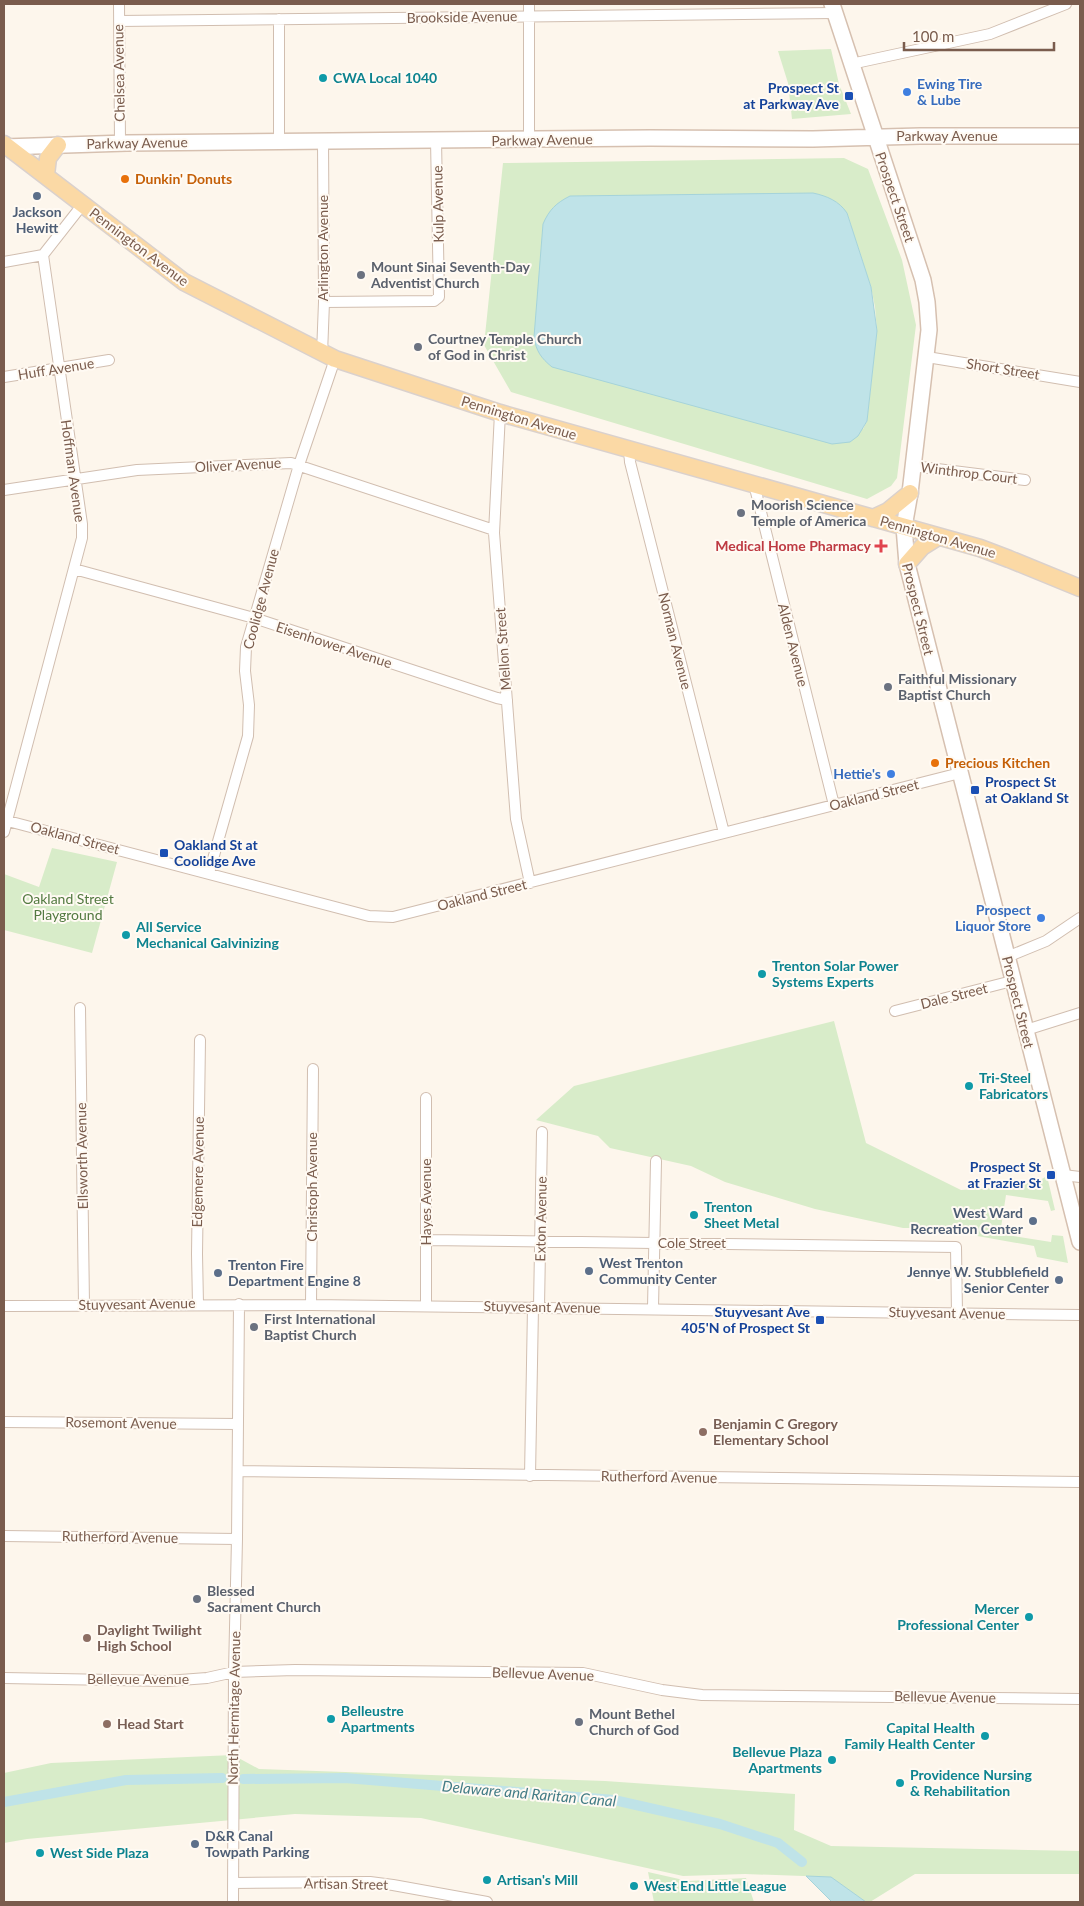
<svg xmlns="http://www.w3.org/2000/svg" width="1084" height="1906" viewBox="0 0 1084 1906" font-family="Lato,sans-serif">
<rect width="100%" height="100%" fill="#fdf6ec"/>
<path fill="#d8ecc9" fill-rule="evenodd" d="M 831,49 L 839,84 L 851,114 L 792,119 L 788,83 L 778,51 Z
M 844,158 L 868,169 L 902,260 L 916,325 L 897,478 L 891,486 L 867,499 L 511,392 L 484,345 L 503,163 ZM 570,196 L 847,213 L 871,287 L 875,307 L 877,331 L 867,421 L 863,429 Z
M 52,848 L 117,862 L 92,953 L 4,930 L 4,874 L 39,887 Z
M 834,1021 L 866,1143 L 961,1190 L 1012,1187 L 1040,1180 L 1047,1176 L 1055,1210 L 1051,1211 L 1048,1201 L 1006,1195 L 1000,1234 L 1051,1242 L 1052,1235 L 1063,1236 L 1068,1263 L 1037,1257 L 1034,1246 L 966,1234 L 961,1228 L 903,1228 L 815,1209 L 725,1182 L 691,1166 L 610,1148 L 598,1136 L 536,1120 L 574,1086 Z
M 233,1755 L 259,1769 L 605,1781 L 795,1794 L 794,1830 L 831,1846 L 1080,1851 L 1080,1874 L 915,1874 L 870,1902 L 866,1902 L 831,1877 L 745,1874 L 683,1876 L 421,1818 L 295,1814 L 27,1839 L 4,1843 L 4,1773 L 51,1763 Z
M 648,1872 L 688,1881 L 746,1878 L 754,1902 L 654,1902 Z"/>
<path fill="#bfe3e8" stroke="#a5d3da" d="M 813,193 C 827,196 839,201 847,213 L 871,287 L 877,331 L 867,421 L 858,436 L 850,442 L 832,444 L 552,367 C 541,358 536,351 534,337 L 543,224 C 549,210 556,203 570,196 Z
M 806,1876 L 831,1877 L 866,1902 L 832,1902 Z"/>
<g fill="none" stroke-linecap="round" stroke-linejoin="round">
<path stroke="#bfe3e8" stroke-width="10" d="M 243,1779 L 345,1778 L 614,1800 L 720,1824 L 778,1843 L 802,1862
M 4,1802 L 126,1780 L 222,1778"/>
<defs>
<path id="street" d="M 119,4 L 120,143
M 529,4 L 529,140
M 279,19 L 279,143
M 119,21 L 835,13
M 851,64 L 990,34 L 1066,4
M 4,262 L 43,255
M 324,302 L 434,301 L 439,297 L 436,140
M 322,354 L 324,302 L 323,142
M 927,357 L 1080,382
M 4,377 L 109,360
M 500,413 L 494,533 L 516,819 L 530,883
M 629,450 L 630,462 L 724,833
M 913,466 L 1025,480
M 754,484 L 834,805
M 4,490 L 137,470 L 291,463 L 494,530
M 74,569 L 254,618 L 497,698 L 507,700
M 4,820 L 369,916 L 393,917 L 960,773
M 4,832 L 82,538 L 82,524 L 43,255 L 83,204
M 209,873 L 248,736 L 249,705 L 245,671 L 246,647 L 299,465 L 335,359
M 1007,957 L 1046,941 L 1080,918
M 80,1008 L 84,1305
M 895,1011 L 1012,981
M 1026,1030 L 1080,1013
M 426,1098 L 426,1306
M 1063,1175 L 1080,1177
M 427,1240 L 956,1247 L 957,1313
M 198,1304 L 197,1254 L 200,1040
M 311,1305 L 313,1069
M 4,1306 L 311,1305 L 1080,1315
M 539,1307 L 542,1132
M 653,1308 L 656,1161
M 4,1422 L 238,1424
M 238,1471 L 1080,1482
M 530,1476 L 533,1307
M 4,1536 L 237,1539
M 4,1678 L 167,1681 L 207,1678 L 234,1672 L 295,1670 L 583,1673 L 662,1690 L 702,1695 L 1080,1699
M 233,1883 L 370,1882 L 393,1885 L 487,1902
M 233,1902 L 234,1672 L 237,1539 L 239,1304"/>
<path id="secondary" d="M 832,4 L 923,280 L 927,302 L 929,330 L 910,493 L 904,527 L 907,564 L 1080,1242
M 4,147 L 127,143 L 650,138 L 813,139 L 920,136 L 1080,136"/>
<path id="primary" d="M 4,144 L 184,282 L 335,359 L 500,413 L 980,548 L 1009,559 L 1080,588
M 46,175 L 48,158 L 58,145
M 873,518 L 888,511 L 910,493
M 907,564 L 922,547 L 938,537"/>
</defs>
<use href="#street" stroke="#d1beb0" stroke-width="12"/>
<use href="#secondary" stroke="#d6c0b0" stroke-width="18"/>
<use href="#primary" stroke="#dad1cd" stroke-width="19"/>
<use href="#street" stroke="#fff" stroke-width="10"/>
<use href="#secondary" stroke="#fff" stroke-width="15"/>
<use href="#primary" stroke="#fbd9a5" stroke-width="16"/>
</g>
<g fill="#0f9aa8" stroke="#fffaf3" stroke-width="2">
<circle cx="323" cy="78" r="5"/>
<circle cx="126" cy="935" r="5"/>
<circle cx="762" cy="974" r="5"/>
<circle cx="969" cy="1086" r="5"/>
<circle cx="694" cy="1215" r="5"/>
<circle cx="1029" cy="1617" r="5"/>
<circle cx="331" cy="1719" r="5"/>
<circle cx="985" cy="1736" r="5"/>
<circle cx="832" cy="1760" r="5"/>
<circle cx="900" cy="1783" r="5"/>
<circle cx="40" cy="1853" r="5"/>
<circle cx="487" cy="1880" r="5"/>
<circle cx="634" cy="1886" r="5"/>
</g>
<g fill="#3f7fe0" stroke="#fffaf3" stroke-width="2">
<circle cx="907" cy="92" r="5"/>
<circle cx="891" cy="774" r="5"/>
<circle cx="1041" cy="918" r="5"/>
</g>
<g fill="#1a4fb4" stroke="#fffaf3" stroke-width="2">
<rect x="844" y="91" width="10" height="10" rx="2.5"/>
<rect x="970" y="785" width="10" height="10" rx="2.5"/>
<rect x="159" y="848" width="10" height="10" rx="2.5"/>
<rect x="1046" y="1170" width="10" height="10" rx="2.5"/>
<rect x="815" y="1315" width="10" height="10" rx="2.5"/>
</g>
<g fill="#e8710a" stroke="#fffaf3" stroke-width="2">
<circle cx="125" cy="179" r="5"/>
<circle cx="935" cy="763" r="5"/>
</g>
<g fill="#5c6f8a" stroke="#fffaf3" stroke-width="2">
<circle cx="37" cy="196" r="5"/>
<circle cx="1033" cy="1221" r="5"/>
<circle cx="589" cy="1271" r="5"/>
<circle cx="218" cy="1273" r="5"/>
<circle cx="1059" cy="1280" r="5"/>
<circle cx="195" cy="1844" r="5"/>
</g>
<g fill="#6b7280" stroke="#fffaf3" stroke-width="2">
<circle cx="361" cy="275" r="5"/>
<circle cx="418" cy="347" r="5"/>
<circle cx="741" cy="513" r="5"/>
<circle cx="888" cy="687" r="5"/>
<circle cx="254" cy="1327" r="5"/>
<circle cx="197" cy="1599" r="5"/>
<circle cx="579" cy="1722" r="5"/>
</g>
<path fill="#e0444e" stroke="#fffaf3" stroke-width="2" d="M878.5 538.5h5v5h5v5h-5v5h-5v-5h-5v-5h5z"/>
<g fill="#8d6e63" stroke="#fffaf3" stroke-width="2">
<circle cx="703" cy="1432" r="5"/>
<circle cx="87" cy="1638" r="5"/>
<circle cx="107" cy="1724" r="5"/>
</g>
<g text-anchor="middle" stroke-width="4" stroke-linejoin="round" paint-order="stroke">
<g font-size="14" fill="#7a5c4d" stroke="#fffaf3">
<text transform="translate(462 17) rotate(-1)" y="5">Brookside Avenue</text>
<text transform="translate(119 73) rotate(-91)" y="5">Chelsea Avenue</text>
<text x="947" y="141">Parkway Avenue</text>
<text transform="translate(542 140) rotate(-1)" y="5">Parkway Avenue</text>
<text transform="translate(137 143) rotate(-1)" y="5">Parkway Avenue</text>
<text transform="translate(895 197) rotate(71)" y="5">Prospect Street</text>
<text transform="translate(438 204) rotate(-91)" y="5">Kulp Avenue</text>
<text transform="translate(139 247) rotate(37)" y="5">Pennington Avenue</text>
<text transform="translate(323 248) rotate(-90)" y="5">Arlington Avenue</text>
<text transform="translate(56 369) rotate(-9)" y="5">Huff Avenue</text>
<text transform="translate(1003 369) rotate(9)" y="5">Short Street</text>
<text transform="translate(519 418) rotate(17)" y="5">Pennington Avenue</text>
<text transform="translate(238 465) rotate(-3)" y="5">Oliver Avenue</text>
<text transform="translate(73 471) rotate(82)" y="5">Hoffman Avenue</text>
<text transform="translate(969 473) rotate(7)" y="5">Winthrop Court</text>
<text transform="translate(938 537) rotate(16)" y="5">Pennington Avenue</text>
<text transform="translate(261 599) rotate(-75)" y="5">Coolidge Avenue</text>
<text transform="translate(918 609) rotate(76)" y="5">Prospect Street</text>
<text transform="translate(675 641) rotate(76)" y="5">Norman Avenue</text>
<text transform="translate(334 645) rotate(18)" y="5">Eisenhower Avenue</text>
<text transform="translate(793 645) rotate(76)" y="5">Alden Avenue</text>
<text transform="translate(503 649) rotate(-94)" y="5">Mellon Street</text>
<text transform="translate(874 795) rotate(-14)" y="5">Oakland Street</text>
<text transform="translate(75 838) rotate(15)" y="5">Oakland Street</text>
<text transform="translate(482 895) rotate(-14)" y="5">Oakland Street</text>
<text transform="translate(954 996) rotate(-14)" y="5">Dale Street</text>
<text transform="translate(1018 1002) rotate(76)" y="5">Prospect Street</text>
<text transform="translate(82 1156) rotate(-91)" y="5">Ellsworth Avenue</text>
<text transform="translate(198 1172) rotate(-89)" y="5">Edgemere Avenue</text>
<text transform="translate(312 1187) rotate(-90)" y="5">Christoph Avenue</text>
<text transform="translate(426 1202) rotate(-90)" y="5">Hayes Avenue</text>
<text transform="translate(541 1219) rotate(-89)" y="5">Exton Avenue</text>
<text x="692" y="1248">Cole Street</text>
<text transform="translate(137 1304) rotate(-1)" y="5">Stuyvesant Avenue</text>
<text transform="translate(542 1307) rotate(1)" y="5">Stuyvesant Avenue</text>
<text transform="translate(947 1313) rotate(1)" y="5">Stuyvesant Avenue</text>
<text transform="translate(121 1423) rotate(1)" y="5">Rosemont Avenue</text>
<text transform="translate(659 1477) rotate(1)" y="5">Rutherford Avenue</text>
<text transform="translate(120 1537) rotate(1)" y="5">Rutherford Avenue</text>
<text transform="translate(543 1674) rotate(2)" y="5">Bellevue Avenue</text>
<text x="138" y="1684">Bellevue Avenue</text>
<text transform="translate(945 1697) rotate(1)" y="5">Bellevue Avenue</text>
<text transform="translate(234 1708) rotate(-89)" y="5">North Hermitage Avenue</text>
<text transform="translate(346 1884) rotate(1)" y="5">Artisan Street</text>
</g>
<g font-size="14" font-weight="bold" fill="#0d838f" stroke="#fffaf3" text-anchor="start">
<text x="333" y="83">CWA Local 1040</text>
<text x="136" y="932">All Service<tspan x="136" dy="16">Mechanical Galvinizing</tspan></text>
<text x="772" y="971">Trenton Solar Power<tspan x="772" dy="16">Systems Experts</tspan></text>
<text x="979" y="1083">Tri-Steel<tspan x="979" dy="16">Fabricators</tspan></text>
<text x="704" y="1212">Trenton<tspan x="704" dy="16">Sheet Metal</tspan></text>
<text x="1019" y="1614" text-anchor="end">Mercer<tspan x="1019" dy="16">Professional Center</tspan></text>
<text x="341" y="1716">Belleustre<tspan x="341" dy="16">Apartments</tspan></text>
<text x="975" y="1733" text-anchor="end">Capital Health<tspan x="975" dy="16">Family Health Center</tspan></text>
<text x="822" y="1757" text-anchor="end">Bellevue Plaza<tspan x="822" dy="16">Apartments</tspan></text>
<text x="910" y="1780">Providence Nursing<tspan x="910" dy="16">&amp; Rehabilitation</tspan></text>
<text x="50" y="1858">West Side Plaza</text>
<text x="497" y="1885">Artisan's Mill</text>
<text x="644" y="1891">West End Little League</text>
</g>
<g font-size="14" font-weight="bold" fill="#366cbe" stroke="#fffaf3" text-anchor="end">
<text x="917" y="89" text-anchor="start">Ewing Tire<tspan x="917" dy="16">&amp; Lube</tspan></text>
<text x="881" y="779">Hettie's</text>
<text x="1031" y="915">Prospect<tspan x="1031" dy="16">Liquor Store</tspan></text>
</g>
<g font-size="14" font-weight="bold" fill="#164399" stroke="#fffaf3" text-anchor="end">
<text x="839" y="93">Prospect St<tspan x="839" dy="16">at Parkway Ave</tspan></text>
<text x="985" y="787" text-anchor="start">Prospect St<tspan x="985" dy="16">at Oakland St</tspan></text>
<text x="174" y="850" text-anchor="start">Oakland St at<tspan x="174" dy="16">Coolidge Ave</tspan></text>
<text x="1041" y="1172">Prospect St<tspan x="1041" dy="16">at Frazier St</tspan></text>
<text x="810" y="1317">Stuyvesant Ave<tspan x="810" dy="16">405'N of Prospect St</tspan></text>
</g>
<g font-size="14" font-weight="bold" fill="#c56008" stroke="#fffaf3" text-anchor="start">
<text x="135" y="184">Dunkin' Donuts</text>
<text x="945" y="768">Precious Kitchen</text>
</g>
<g font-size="14" font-weight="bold" fill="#4e5e75" stroke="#fffaf3" text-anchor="start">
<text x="37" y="217" text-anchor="middle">Jackson<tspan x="37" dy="16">Hewitt</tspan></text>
<text x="1023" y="1218" text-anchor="end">West Ward<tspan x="1023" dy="16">Recreation Center</tspan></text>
<text x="599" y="1268">West Trenton<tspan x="599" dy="16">Community Center</tspan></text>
<text x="228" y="1270">Trenton Fire<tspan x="228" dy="16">Department Engine 8</tspan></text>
<text x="1049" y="1277" text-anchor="end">Jennye W. Stubblefield<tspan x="1049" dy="16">Senior Center</tspan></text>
<text x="205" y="1841">D&amp;R Canal<tspan x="205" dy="16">Towpath Parking</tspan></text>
</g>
<g font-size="14" font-weight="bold" fill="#5b616d" stroke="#fffaf3" text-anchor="start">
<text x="371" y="272">Mount Sinai Seventh-Day<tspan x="371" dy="16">Adventist Church</tspan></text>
<text x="428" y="344">Courtney Temple Church<tspan x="428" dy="16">of God in Christ</tspan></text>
<text x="751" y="510">Moorish Science<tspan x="751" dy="16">Temple of America</tspan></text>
<text x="898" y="684">Faithful Missionary<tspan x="898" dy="16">Baptist Church</tspan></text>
<text x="264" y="1324">First International<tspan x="264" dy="16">Baptist Church</tspan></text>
<text x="207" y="1596">Blessed<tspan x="207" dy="16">Sacrament Church</tspan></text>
<text x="589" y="1719">Mount Bethel<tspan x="589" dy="16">Church of God</tspan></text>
</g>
<g font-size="14" font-weight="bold" fill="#be3a42" stroke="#fffaf3" text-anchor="end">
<text x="871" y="551">Medical Home Pharmacy</text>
</g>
<g font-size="14" fill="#537a41" stroke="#fffaf3">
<text x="68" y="904">Oakland Street<tspan x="68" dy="16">Playground</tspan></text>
</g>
<g font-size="14" font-weight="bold" fill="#785e54" stroke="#fffaf3" text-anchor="start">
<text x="713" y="1429">Benjamin C Gregory<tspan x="713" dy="16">Elementary School</tspan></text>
<text x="97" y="1635">Daylight Twilight<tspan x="97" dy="16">High School</tspan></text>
<text x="117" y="1729">Head Start</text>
</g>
<g font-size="15" font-style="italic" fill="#437c86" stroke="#fffaf3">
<text transform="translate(529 1794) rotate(5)" y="5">Delaware and Raritan Canal</text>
</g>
</g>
<rect width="1084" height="1906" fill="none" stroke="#7a5c4d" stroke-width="10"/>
<path d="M904 42v8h150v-8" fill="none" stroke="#7a5c4d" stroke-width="2.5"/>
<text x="912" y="42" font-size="15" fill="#7a5c4d" stroke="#fffaf3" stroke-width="4" paint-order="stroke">100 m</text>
</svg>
